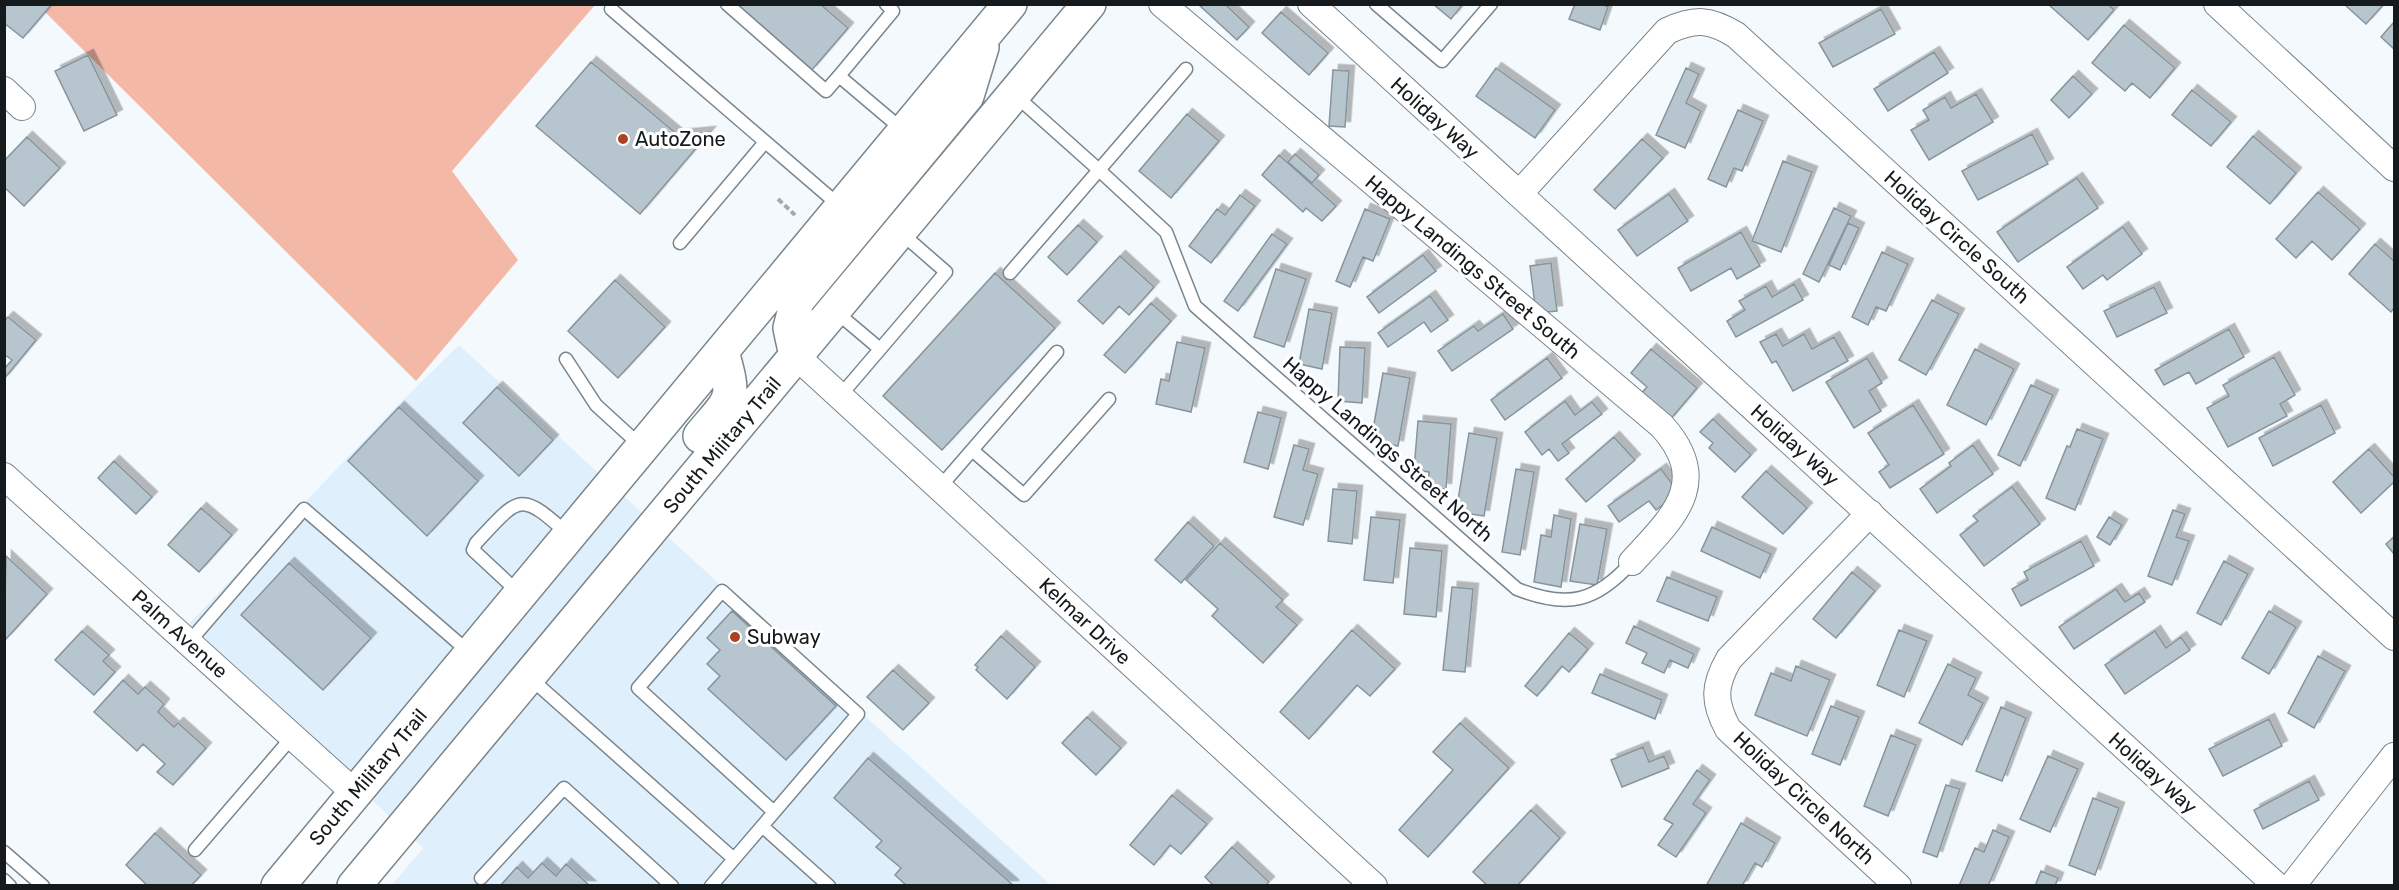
<svg xmlns="http://www.w3.org/2000/svg" width="2399" height="890" viewBox="0 0 2399 890" font-family="Rubik,sans-serif">
<defs>
<filter id="shadow"><feDropShadow dx="5.5" dy="-5.5" stdDeviation="0" flood-color="#0004"/></filter>
</defs>
<rect width="100%" height="100%" fill="#f4f9fd"/>
<path fill="#dff0fc" d="M 459,345 L 691,558 L 1051,885 L 392,885 L 423,848 L 187,626 L 391,412 Z"/>
<path fill="#f3b8a6" d="M 38,5 L 595,5 L 452,171 L 518,260 L 416,381 Z"/>
<path fill="#b7c5ce" stroke="#87949d" stroke-width="1.5" filter="url(#shadow)" d="M 4,4 L 52,4 L 23,38 L 4,23 Z
M 734,4 L 820,4 L 848,28 L 811,71 Z
M 1198,4 L 1225,4 L 1249,27 L 1237,40 Z
M 1433,4 L 1463,4 L 1451,19 Z
M 1575,4 L 1602,4 L 1608,7 L 1600,30 L 1569,19 Z
M 2048,4 L 2108,4 L 2114,10 L 2088,40 Z
M 2344,4 L 2384,4 L 2366,24 Z
M 1881,9 L 1895,34 L 1833,67 L 1819,43 Z
M 1281,12 L 1328,53 L 1309,75 L 1262,33 Z
M 2394,22 L 2394,49 L 2381,37 Z
M 2124,25 L 2175,68 L 2150,98 L 2132,83 L 2125,91 L 2092,63 Z
M 1934,52 L 1948,73 L 1888,111 L 1874,89 Z
M 88,55 L 117,115 L 84,131 L 55,71 Z
M 591,62 L 678,135 L 710,132 L 640,214 L 536,126 Z
M 1496,68 L 1555,110 L 1535,138 L 1476,96 Z
M 1686,68 L 1699,74 L 1686,103 L 1701,111 L 1685,148 L 1656,135 Z
M 1333,70 L 1349,71 L 1345,127 L 1329,126 Z
M 2073,76 L 2092,94 L 2069,118 L 2051,100 Z
M 2192,90 L 2231,122 L 2211,146 L 2172,115 Z
M 1976,94 L 1993,122 L 1929,160 L 1911,130 L 1929,120 L 1923,110 L 1945,97 L 1951,108 Z
M 1738,110 L 1763,121 L 1742,171 L 1734,168 L 1726,187 L 1708,179 Z
M 1187,114 L 1219,141 L 1171,198 L 1139,171 Z
M 2032,134 L 2048,164 L 1978,200 L 1962,171 Z
M 2253,136 L 2296,173 L 2270,204 L 2227,167 Z
M 27,137 L 60,168 L 24,206 L 4,187 L 4,161 Z
M 1642,139 L 1663,158 L 1615,209 L 1594,190 Z
M 1295,154 L 1319,175 L 1312,183 L 1288,162 Z
M 1279,155 L 1336,206 L 1322,221 L 1306,208 L 1303,212 L 1262,175 Z
M 1783,161 L 1812,172 L 1781,252 L 1752,241 Z
M 2077,178 L 2098,208 L 2018,262 L 1997,232 Z
M 2318,192 L 2360,229 L 2332,260 L 2312,241 L 2296,258 L 2276,239 Z
M 1669,194 L 1688,221 L 1637,256 L 1618,230 Z
M 1240,195 L 1255,206 L 1211,263 L 1189,246 L 1217,209 L 1225,215 Z
M 1834,208 L 1851,216 L 1819,282 L 1803,274 Z
M 1365,209 L 1390,219 L 1373,261 L 1363,257 L 1350,287 L 1336,281 Z
M 1848,223 L 1859,228 L 1840,270 L 1829,265 Z
M 1078,225 L 1097,242 L 1067,275 L 1048,257 Z
M 2123,227 L 2142,254 L 2107,280 L 2103,275 L 2083,289 L 2067,267 Z
M 1741,232 L 1760,266 L 1737,279 L 1731,268 L 1691,291 L 1678,268 Z
M 1272,234 L 1287,244 L 1238,311 L 1224,301 Z
M 2375,244 L 2394,261 L 2394,308 L 2391,312 L 2349,274 Z
M 1882,252 L 1908,264 L 1886,311 L 1876,307 L 1868,325 L 1852,317 Z
M 1423,255 L 1436,271 L 1379,313 L 1367,297 Z
M 1120,256 L 1154,287 L 1129,315 L 1119,306 L 1103,324 L 1078,301 Z
M 1551,263 L 1557,311 L 1536,313 L 1530,266 Z
M 1276,269 L 1306,279 L 1284,347 L 1254,337 Z
M 995,273 L 1055,328 L 942,450 L 883,396 Z
M 615,280 L 665,327 L 618,378 L 568,331 Z
M 1794,284 L 1803,300 L 1736,337 L 1727,321 L 1745,310 L 1739,301 L 1766,286 L 1772,297 Z
M 2154,287 L 2167,313 L 2117,337 L 2104,311 Z
M 1430,296 L 1448,320 L 1431,332 L 1424,322 L 1388,347 L 1378,333 Z
M 1932,300 L 1959,314 L 1926,375 L 1899,360 Z
M 1151,303 L 1171,321 L 1125,373 L 1104,355 Z
M 1309,309 L 1332,313 L 1322,369 L 1299,364 Z
M 1503,314 L 1513,329 L 1452,371 L 1438,351 L 1474,326 L 1478,331 Z
M 8,317 L 36,340 L 4,379 L 4,369 L 12,360 L 4,354 L 4,321 Z
M 2229,329 L 2244,357 L 2196,384 L 2189,372 L 2164,385 L 2155,370 Z
M 1776,334 L 1783,346 L 1804,334 L 1812,349 L 1834,337 L 1848,361 L 1793,391 L 1776,361 L 1772,363 L 1760,342 Z
M 1177,342 L 1205,348 L 1191,412 L 1156,404 L 1161,379 L 1169,381 Z
M 1340,347 L 1365,348 L 1362,403 L 1338,401 Z
M 1651,349 L 1697,388 L 1669,421 L 1639,396 L 1647,387 L 1631,373 Z
M 1975,349 L 2014,369 L 1986,425 L 1947,405 Z
M 2274,357 L 2295,395 L 2280,404 L 2287,416 L 2228,447 L 2207,408 L 2229,396 L 2223,385 Z
M 1547,358 L 1562,378 L 1505,420 L 1491,400 Z
M 1867,358 L 1882,383 L 1869,391 L 1881,411 L 1854,428 L 1826,382 Z
M 1383,373 L 1410,378 L 1398,446 L 1371,441 Z
M 2031,385 L 2053,395 L 2020,466 L 1998,455 Z
M 497,387 L 553,440 L 519,476 L 463,423 Z
M 1565,401 L 1575,415 L 1592,402 L 1602,414 L 1562,444 L 1569,453 L 1558,461 L 1549,449 L 1542,455 L 1525,432 Z
M 1913,405 L 1944,454 L 1890,488 L 1879,472 L 1889,465 L 1868,433 Z
M 2321,405 L 2335,433 L 2273,466 L 2259,438 Z
M 399,407 L 478,481 L 427,536 L 348,461 Z
M 1258,412 L 1281,418 L 1268,469 L 1244,462 Z
M 1713,419 L 1751,455 L 1735,472 L 1709,448 L 1713,443 L 1700,432 Z
M 1418,421 L 1451,424 L 1446,489 L 1428,487 L 1429,472 L 1414,470 Z
M 2077,429 L 2103,439 L 2075,510 L 2046,498 L 2067,446 L 2070,447 Z
M 1469,433 L 1497,438 L 1484,516 L 1456,512 Z
M 1614,437 L 1635,460 L 1586,502 L 1566,479 Z
M 1294,445 L 1309,449 L 1303,470 L 1318,474 L 1303,525 L 1274,517 Z
M 1973,445 L 1993,474 L 1937,513 L 1920,489 L 1951,466 L 1949,463 Z
M 2369,449 L 2394,477 L 2394,482 L 2361,513 L 2333,482 Z
M 114,461 L 152,497 L 136,514 L 98,478 Z
M 1516,469 L 1534,472 L 1520,555 L 1502,552 Z
M 1661,469 L 1679,493 L 1656,510 L 1649,501 L 1619,522 L 1608,506 Z
M 1766,471 L 1807,508 L 1783,534 L 1742,497 Z
M 2012,487 L 2040,524 L 1984,566 L 1960,535 L 1978,521 L 1973,516 Z
M 1333,489 L 1357,491 L 1352,544 L 1328,541 Z
M 201,508 L 232,535 L 199,572 L 168,545 Z
M 2173,510 L 2185,514 L 2176,537 L 2189,541 L 2172,585 L 2148,576 Z
M 1554,515 L 1571,519 L 1561,587 L 1534,582 L 1541,535 L 1551,537 Z
M 1371,517 L 1400,520 L 1393,583 L 1364,580 Z
M 2109,517 L 2122,525 L 2110,545 L 2097,537 Z
M 1188,522 L 1214,546 L 1181,583 L 1155,560 Z
M 1580,524 L 1607,529 L 1597,585 L 1570,581 Z
M 1712,527 L 1771,554 L 1760,578 L 1701,551 Z
M 2394,537 L 2394,554 L 2386,544 Z
M 2081,541 L 2094,566 L 2021,606 L 2012,589 L 2028,580 L 2024,572 Z
M 1220,543 L 1283,600 L 1276,607 L 1297,625 L 1263,663 L 1212,616 L 1218,609 L 1186,580 Z
M 1410,548 L 1442,551 L 1436,617 L 1404,614 Z
M 6,556 L 47,594 L 6,639 L 4,638 Z
M 2224,561 L 2248,574 L 2221,625 L 2197,613 Z
M 289,563 L 371,638 L 323,690 L 241,615 Z
M 1852,572 L 1875,591 L 1836,638 L 1813,619 Z
M 1667,577 L 1717,597 L 1708,621 L 1657,601 Z
M 1452,587 L 1473,589 L 1465,672 L 1443,670 Z
M 2116,589 L 2125,602 L 2139,593 L 2145,602 L 2074,649 L 2059,627 Z
M 732,611 L 836,706 L 786,760 L 708,689 L 720,676 L 707,664 L 720,650 L 707,638 Z
M 2269,611 L 2296,627 L 2269,674 L 2242,658 Z
M 1634,626 L 1694,654 L 1688,668 L 1670,660 L 1664,673 L 1642,663 L 1647,653 L 1626,643 Z
M 1352,630 L 1395,669 L 1370,696 L 1357,685 L 1309,739 L 1280,712 Z
M 1899,630 L 1927,641 L 1904,697 L 1877,685 Z
M 82,631 L 109,655 L 103,661 L 115,672 L 94,695 L 55,660 Z
M 2155,631 L 2166,648 L 2181,637 L 2190,650 L 2125,694 L 2105,665 Z
M 1569,633 L 1588,649 L 1569,672 L 1562,666 L 1537,696 L 1525,686 Z
M 1001,636 L 1035,667 L 1007,699 L 976,670 L 978,667 L 975,665 Z
M 2318,656 L 2345,671 L 2314,728 L 2288,713 Z
M 1948,664 L 1976,678 L 1968,695 L 1983,703 L 1962,745 L 1919,723 Z
M 1796,666 L 1830,680 L 1807,736 L 1755,715 L 1771,673 L 1791,681 Z
M 893,670 L 929,703 L 903,730 L 867,697 Z
M 1600,674 L 1662,700 L 1655,719 L 1592,693 Z
M 123,680 L 138,694 L 145,687 L 164,704 L 158,712 L 174,727 L 178,723 L 206,748 L 173,785 L 157,772 L 165,764 L 143,744 L 137,751 L 94,712 Z
M 1831,706 L 1859,717 L 1840,765 L 1812,754 Z
M 2001,707 L 2026,718 L 2002,781 L 1976,771 Z
M 1087,717 L 1121,748 L 1096,775 L 1062,743 Z
M 2269,719 L 2282,746 L 2223,776 L 2209,749 Z
M 1460,723 L 1509,768 L 1428,857 L 1399,830 L 1453,770 L 1433,752 Z
M 1891,735 L 1916,745 L 1888,816 L 1864,806 Z
M 1643,747 L 1649,762 L 1664,756 L 1669,768 L 1622,787 L 1611,760 Z
M 2048,756 L 2078,769 L 2050,832 L 2020,819 Z
M 868,758 L 1013,885 L 1013,886 L 907,886 L 895,875 L 901,868 L 876,847 L 882,841 L 834,798 Z
M 1697,770 L 1710,780 L 1693,804 L 1706,813 L 1676,857 L 1658,845 L 1673,824 L 1664,819 Z
M 2309,781 L 2319,800 L 2263,829 L 2254,810 Z
M 1946,785 L 1960,789 L 1937,857 L 1923,852 Z
M 1172,795 L 1207,824 L 1181,854 L 1170,845 L 1154,865 L 1130,845 Z
M 2093,798 L 2119,808 L 2095,875 L 2069,865 Z
M 1531,810 L 1560,838 L 1517,886 L 1488,886 L 1473,872 Z
M 1741,823 L 1775,843 L 1762,867 L 1755,863 L 1742,886 L 1706,886 Z
M 1993,830 L 2009,837 L 1988,886 L 1959,886 L 1975,848 L 1984,852 Z
M 155,833 L 201,875 L 191,886 L 148,886 L 126,865 Z
M 1232,847 L 1269,882 L 1265,886 L 1214,886 L 1205,877 Z
M 542,863 L 556,876 L 566,864 L 590,886 L 500,886 L 517,867 L 528,878 Z
M 2041,871 L 2058,878 L 2055,886 L 2035,886 Z"/>
<g fill="none" stroke-linecap="round" stroke-linejoin="round">
<defs>
<path id="service" d="M 727,4 L 826,91 L 839,76
M 886,4 L 893,11 L 839,76 L 904,131
M 1376,4 L 1442,61 L 1491,4
M 611,9 L 841,207
M 1186,69 L 1099,170 L 1166,232 L 1195,306 L 1517,589 C 1568,609 1596,602 1632,562
M 680,243 L 765,142
M 1010,273 L 1099,170 L 1015,95
M 835,311 L 880,349
M 566,359 L 596,405 L 642,447
M 840,396 L 946,272 L 900,232
M 972,450 L 1024,495 L 1109,399
M 940,487 L 1057,352
M 519,593 L 473,550 L 476,543 C 520,496 519,490 569,535
M 189,642 L 304,509 L 470,653
M 529,677 L 734,859 L 858,714 L 722,591 L 638,688 L 774,812
M 762,826 L 829,886
M 195,850 L 293,736
M 4,852 L 43,886
M 481,878 L 564,788 L 672,886
M 4,880 L 10,886
M 711,886 L 734,859"/>
<path id="minor" d="M 1162,4 L 1662,426 C 1713,483 1672,518 1632,562
M 1311,4 L 2277,886
M 2217,4 L 2394,168
M 4,90 L 22,107
M 1519,194 L 1667,31 C 1695,18 1710,19 1736,35 L 2394,637
M 796,356 L 1374,886
M 4,476 L 355,793
M 1870,513 L 1729,659 C 1714,685 1713,701 1728,729 L 1898,886
M 2292,886 L 2394,756"/>
<path id="primary" d="M 796,356 L 790,328 L 797,301 L 967,96 L 982,47
M 700,436 C 733,396 736,402 722,351
M 278,886 L 1010,4
M 354,886 L 1089,4"/>
</defs>
<use href="#service" stroke="#78858d" stroke-width="15"/>
<use href="#minor" stroke="#78858d" stroke-width="28"/>
<use href="#primary" stroke="#78858d" stroke-width="36"/>
<path stroke="#a4a9ad" stroke-width="4" stroke-dasharray="6 3" stroke-linecap="butt" d="M 778,199 L 795,215"/>
<use href="#service" stroke="#fff" stroke-width="12"/>
<use href="#minor" stroke="#fff" stroke-width="26"/>
<use href="#primary" stroke="#fff" stroke-width="33"/>
</g>
<g fill="#ab4223" stroke="#fff" stroke-width="2">
<circle cx="623" cy="139" r="6"/>
<circle cx="735" cy="637" r="6"/>
</g>
<g text-anchor="middle" stroke-width="6" stroke-linejoin="round" paint-order="stroke">
<g font-size="20" fill="#151a1d" stroke="#fff">
<text transform="translate(1435 118) rotate(42)" y="7">Holiday Way</text>
<text transform="translate(1957 237) rotate(42)" y="7">Holiday Circle South</text>
<text transform="translate(1473 267) rotate(40)" y="7">Happy Landings Street South</text>
<text transform="translate(722 445) rotate(-50)" y="7">South Military Trail</text>
<text transform="translate(1795 445) rotate(42)" y="7">Holiday Way</text>
<text transform="translate(1388 449) rotate(41)" y="7">Happy Landings Street North</text>
<text transform="translate(1085 621) rotate(43)" y="7">Kelmar Drive</text>
<text transform="translate(180 634) rotate(42)" y="7">Palm Avenue</text>
<text transform="translate(2153 773) rotate(42)" y="7">Holiday Way</text>
<text transform="translate(368 777) rotate(-50)" y="7">South Military Trail</text>
<text transform="translate(1804 798) rotate(43)" y="7">Holiday Circle North</text>
</g>
<g font-size="20" fill="#151a1d" stroke="#fff" text-anchor="start">
<text x="635" y="146">AutoZone</text>
<text x="747" y="644">Subway</text>
</g>
</g>
<rect width="2399" height="890" fill="none" stroke="#151a1d" stroke-width="12"/>
</svg>
